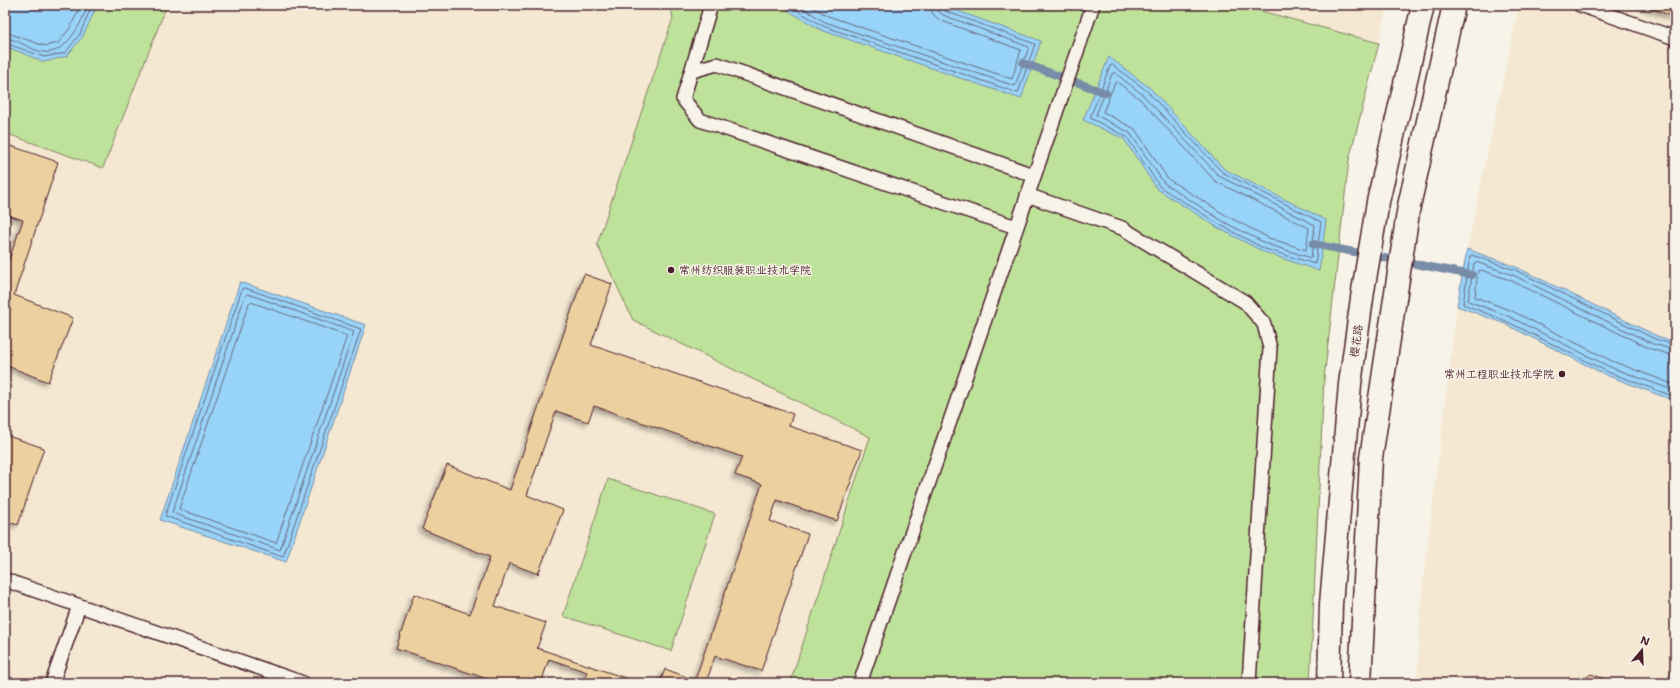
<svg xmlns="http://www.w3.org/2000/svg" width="1680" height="688" viewBox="0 0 1680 688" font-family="'Shantell Sans','LXGW WenKai TC',sans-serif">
<defs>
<filter id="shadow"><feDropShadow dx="-3.5" dy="3.5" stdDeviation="2" flood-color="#0004"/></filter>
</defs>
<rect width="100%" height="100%" fill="#f7f3e8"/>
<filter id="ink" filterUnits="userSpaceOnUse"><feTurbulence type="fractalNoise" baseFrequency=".025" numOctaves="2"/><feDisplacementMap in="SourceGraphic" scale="8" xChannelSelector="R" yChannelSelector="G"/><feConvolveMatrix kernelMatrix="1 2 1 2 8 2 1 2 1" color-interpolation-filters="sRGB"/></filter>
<g filter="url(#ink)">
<path fill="#f4e8d2" d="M 5,5 L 1388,5 L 1349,160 L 1316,454 L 1308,683 L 5,683 Z
M 1519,5 L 1675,5 L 1675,683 L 1417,683 L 1421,600 L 1457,306 L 1467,249 Z"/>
<path fill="#bfe29b" stroke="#848063" d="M 5,5 L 167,5 L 103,168 L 5,133 Z
M 670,5 L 1239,5 L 1379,43 L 1349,160 L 1324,379 L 1310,683 L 790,683 L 870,437 L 633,320 L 597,244 L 673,18 Z
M 608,479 L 715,514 L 671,651 L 563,616 Z
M 1675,660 L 1675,683 L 1667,683 Z"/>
<path fill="#98d4f9" stroke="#798ca7" d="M 5,5 L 95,5 L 96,8 L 83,36 L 67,56 L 44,62 L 5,46 Z
M 779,5 L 941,5 L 1041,41 L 1021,99 L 821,30 Z
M 1109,57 L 1150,88 L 1224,169 L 1326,220 L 1319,271 L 1264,252 L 1220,229 L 1157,189 L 1124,139 L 1083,120 Z
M 1467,249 L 1516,267 L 1657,336 L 1675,342 L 1675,401 L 1606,375 L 1505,324 L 1457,306 Z
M 240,282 L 366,325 L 286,562 L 160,520 Z"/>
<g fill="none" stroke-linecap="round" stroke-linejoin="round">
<path stroke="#69677d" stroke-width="1" d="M 788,5 L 823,26 L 1018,93 L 1035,44 L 945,11 L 942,5
M 798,5 L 825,22 L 1015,86 L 1029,47 L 943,15 L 938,11 L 937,5
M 809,5 L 828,16 L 1012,79 L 1021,50 L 939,20 L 932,13 L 931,5
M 5,32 L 45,46 L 58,43 L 70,28 L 81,5
M 5,38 C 18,39 30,50 43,52 C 65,56 83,23 87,5
M 5,43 L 44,57 L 65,53 L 80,34 L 92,5
M 1113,65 L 1147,91 L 1222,172 L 1321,222 L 1315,264 L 1265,249 L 1222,226 L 1160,187 L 1127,137 L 1090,118 L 1110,66 Z
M 1115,73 L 1143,95 L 1219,176 L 1315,225 L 1311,258 L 1267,244 L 1224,222 L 1164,183 L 1130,133 L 1096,115 L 1112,74 Z
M 1117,82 L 1140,99 L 1215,181 L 1309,228 L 1306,250 L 1269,238 L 1227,216 L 1168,179 L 1135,129 L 1103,112 L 1115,83 Z
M 245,288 L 361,329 L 283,557 L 165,516 L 242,289 Z
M 248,294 L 354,332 L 280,550 L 172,513 L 245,296 Z
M 251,302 L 347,336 L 276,543 L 179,509 L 249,303 Z
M 1675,345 L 1655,339 L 1515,270 L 1472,255 L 1470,256 L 1463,304 L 1506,321 L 1608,372 L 1675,397
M 1675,350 L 1653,344 L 1513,275 L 1476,262 L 1474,263 L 1468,301 L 1508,316 L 1610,367 L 1675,391
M 1675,356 L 1651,349 L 1510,280 L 1481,270 L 1478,271 L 1475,297 L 1512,311 L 1612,361 L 1675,385"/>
<path stroke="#798ca7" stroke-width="8" d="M 1023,63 L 1106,93
M 1313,244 L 1472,275"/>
</g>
<path fill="#edd0a0" stroke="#4a1f2b" filter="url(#shadow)" d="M 1641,5 L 1675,5 L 1675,17 Z
M 5,144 L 58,162 L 14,295 L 73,318 L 48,382 L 5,365 L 5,271 L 23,220 L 5,214 Z
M 584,274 L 612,284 L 591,345 L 793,414 L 789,426 L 862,450 L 837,521 L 777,500 L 770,521 L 808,534 L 761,671 L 715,656 L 706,683 L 660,683 L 665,669 L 695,680 L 762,484 L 735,475 L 742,457 L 594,406 L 588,422 L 556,411 L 527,495 L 563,510 L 538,574 L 509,563 L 495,606 L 546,623 L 537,648 L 640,683 L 583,683 L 587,672 L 549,659 L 541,683 L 499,683 L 396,648 L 414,594 L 470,614 L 490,557 L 422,529 L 447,465 L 510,490 Z
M 5,435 L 44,448 L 18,525 L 5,521 Z
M 1591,674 L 1616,683 L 1579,683 Z"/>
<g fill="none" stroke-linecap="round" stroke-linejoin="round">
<defs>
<path id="lane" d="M 711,5 L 683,99 L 700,120 L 1016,227
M 1580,5 L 1675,38
M 692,71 L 717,64 L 1033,175
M 1027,195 L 1122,228 L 1245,302 L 1264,324 L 1270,348 L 1249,683
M 5,580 L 303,683
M 52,683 L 79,606
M 860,683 L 1093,5"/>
<path id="secondary" d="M 1329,683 L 1331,604 L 1350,384 L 1363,291 L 1378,202 L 1423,5
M 1360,683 L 1371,458 L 1409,206 L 1454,5"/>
</defs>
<use href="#lane" stroke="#4a1f2b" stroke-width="16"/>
<use href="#secondary" stroke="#4a1f2b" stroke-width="25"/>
<use href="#lane" stroke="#f7f3e8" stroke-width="13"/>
<use href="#secondary" stroke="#f7f3e8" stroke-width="22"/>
</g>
</g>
<g fill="#4a1f2b" stroke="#f7f3e8" stroke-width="1.5">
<circle cx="671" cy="270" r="4"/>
<circle cx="1562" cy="374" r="4"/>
</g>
<g text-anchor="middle" stroke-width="3" stroke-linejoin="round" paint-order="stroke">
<g font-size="11" fill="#4a1f2b" stroke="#f7f3e8" text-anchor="start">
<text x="679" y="274">常州纺织服装职业技术学院</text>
<text x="1554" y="378" text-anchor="end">常州工程职业技术学院</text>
</g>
<g font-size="11" fill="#4a1f2b" stroke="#f7f3e8">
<text transform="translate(1356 341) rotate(-82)" y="4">樱花路</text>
</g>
</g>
<rect width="1680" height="688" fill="none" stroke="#f7f3e8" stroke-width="20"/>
<rect x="10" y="10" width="1660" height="668" fill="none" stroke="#4a1f2b" stroke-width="1.5" filter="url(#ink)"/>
<g transform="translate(1642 650) rotate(19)" stroke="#f7f3e8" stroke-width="3" paint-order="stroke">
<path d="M0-3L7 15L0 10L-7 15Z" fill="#4a1f2b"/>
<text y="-6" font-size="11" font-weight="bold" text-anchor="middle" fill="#4a1f2b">N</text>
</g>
</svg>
